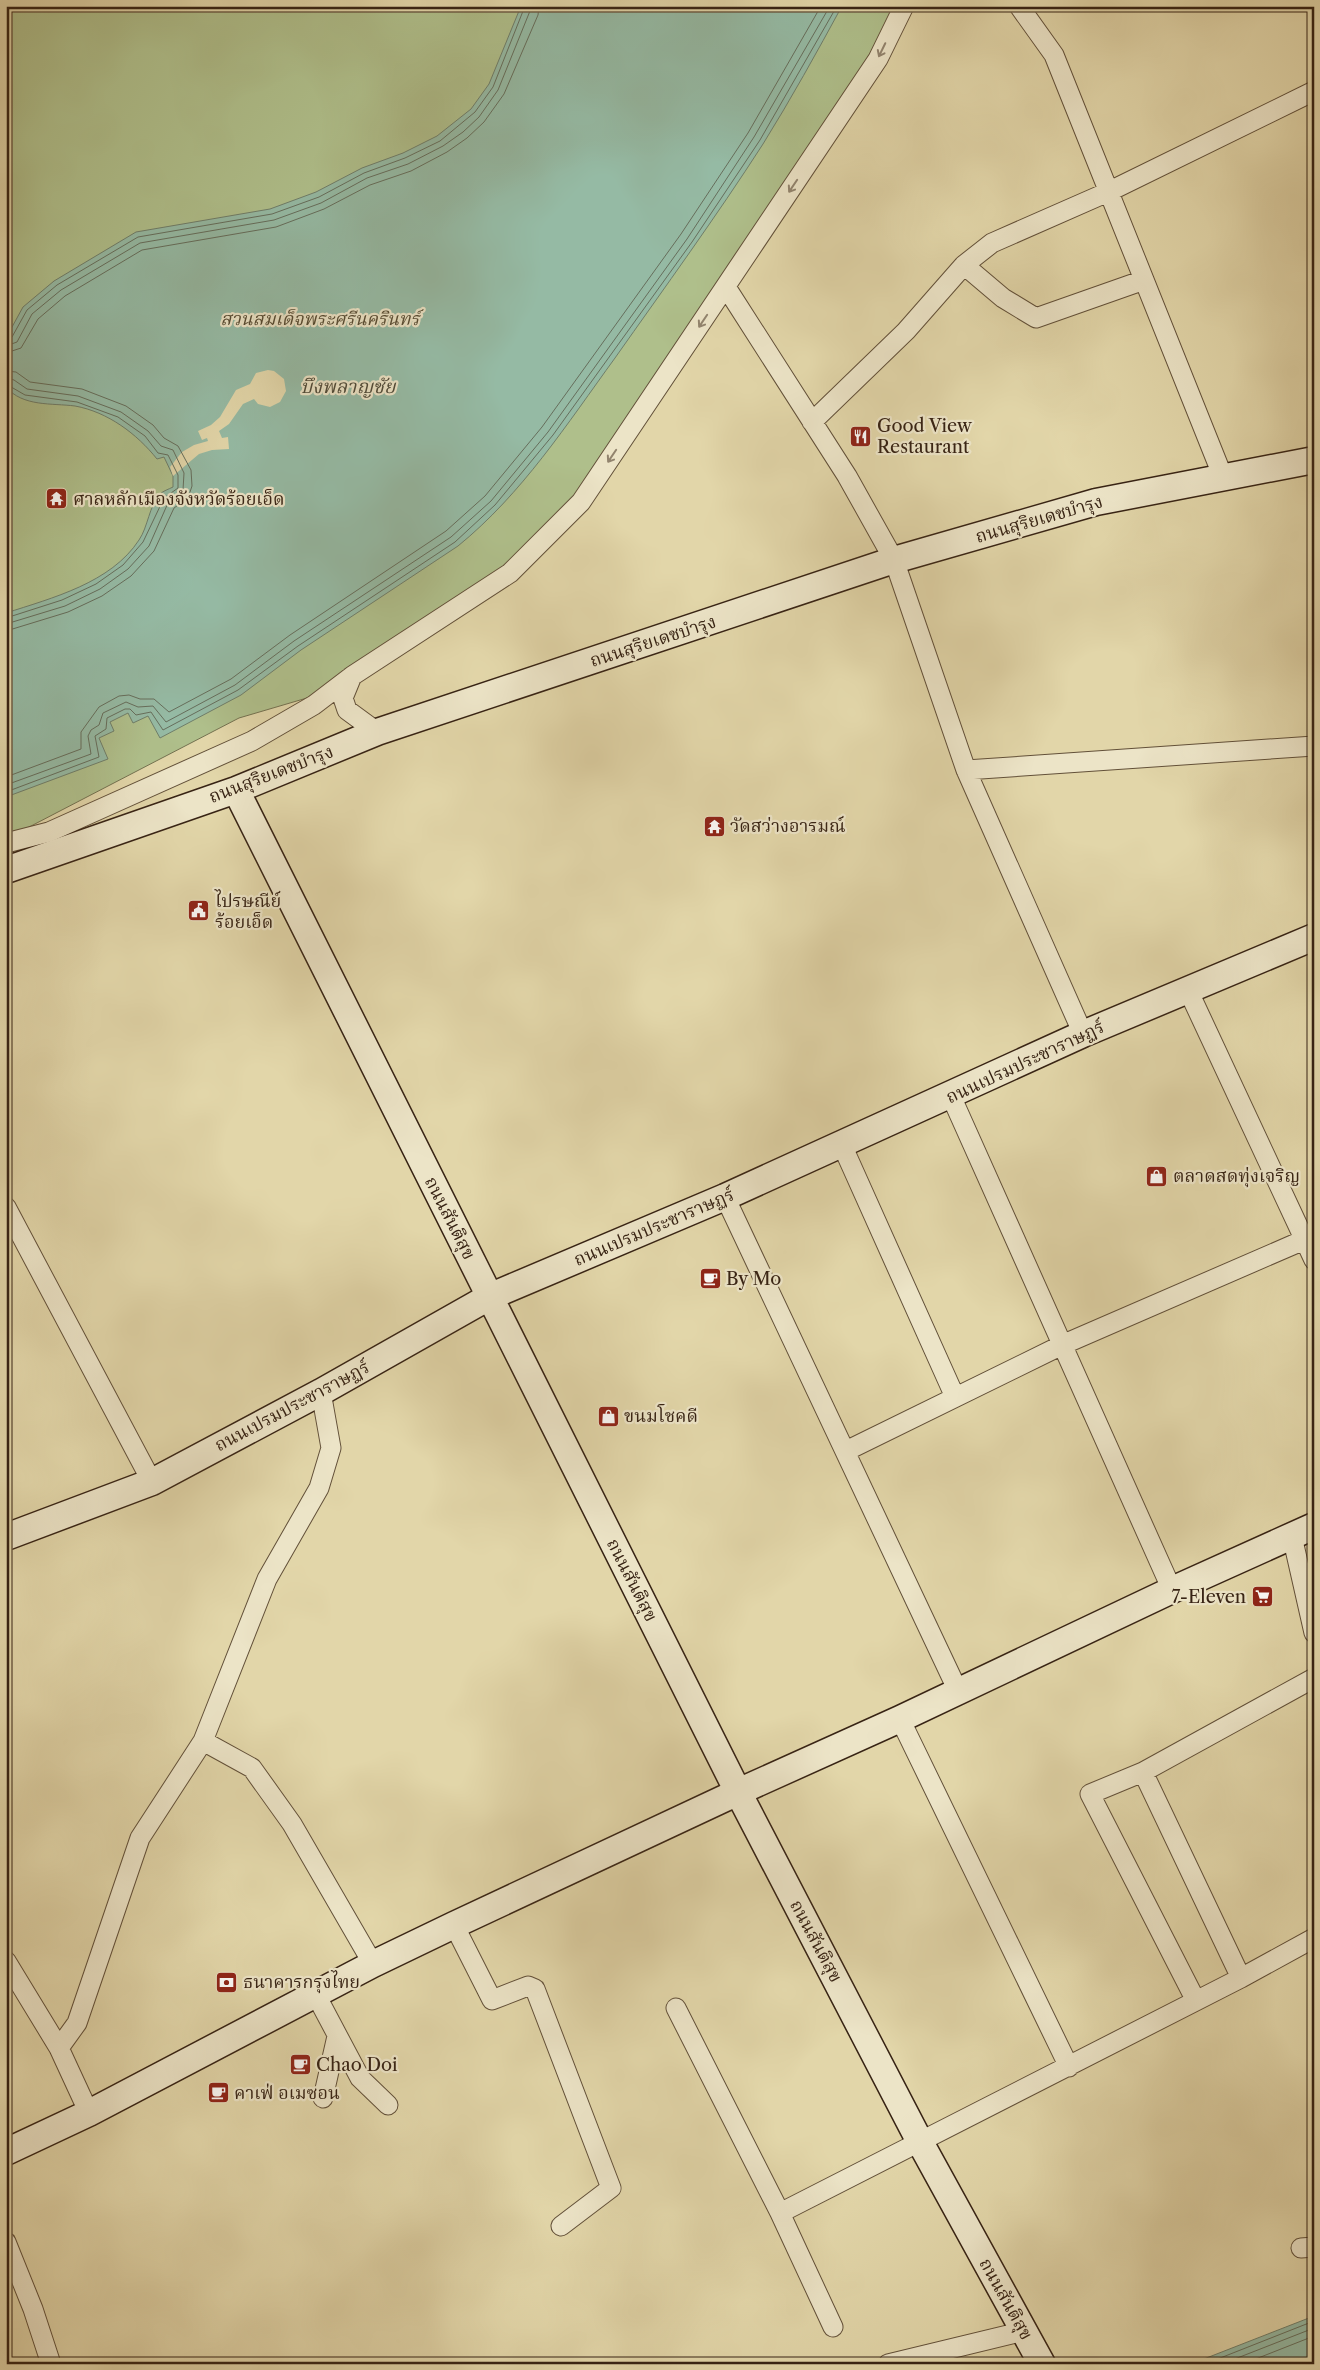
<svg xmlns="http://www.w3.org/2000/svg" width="1320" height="2370" viewBox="0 0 1320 2370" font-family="'Libre Caslon Text','Noto Serif Thai',serif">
<rect width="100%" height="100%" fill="#e2d6a9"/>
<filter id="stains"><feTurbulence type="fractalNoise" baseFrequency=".004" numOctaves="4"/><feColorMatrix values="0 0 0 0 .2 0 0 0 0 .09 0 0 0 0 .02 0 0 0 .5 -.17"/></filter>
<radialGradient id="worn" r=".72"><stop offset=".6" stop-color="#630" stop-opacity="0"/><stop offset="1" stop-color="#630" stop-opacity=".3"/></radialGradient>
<path fill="#afbf8b" stroke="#737150" d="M 6,6 L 904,6 L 581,502 L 511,573 L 341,688 L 239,718 L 6,839 Z"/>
<path fill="#95baa4" stroke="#6f7e6a" d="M 521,6 L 842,6 C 817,52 791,99 763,144 C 716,217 665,287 615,358 C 567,424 522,494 458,546 L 301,650 L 241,695 L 160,738 L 148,716 L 133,723 L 128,713 L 110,722 L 114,731 L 99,738 L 108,759 L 6,797 L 6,613 C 52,598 111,583 139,540 C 148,527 149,506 160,494 C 163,491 169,489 173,487 L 173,476 L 164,457 L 157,459 C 137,434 108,412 75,406 C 52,403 23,407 6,387 L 6,338 L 23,307 L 54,281 L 136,232 L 270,209 L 316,192 L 362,168 L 403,153 L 437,136 L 471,109 L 489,84 Z
M 1314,2316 L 1314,2364 L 1191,2364 Z"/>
<path fill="#e2d6a9" d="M 268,370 L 274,371 L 284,379 L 286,391 L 280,402 L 270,407 L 258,404 L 254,399 L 243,404 L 229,424 L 219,431 L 222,438 L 228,437 L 229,449 L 212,450 L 199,454 L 173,476 L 170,467 L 182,452 L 194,445 L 208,441 L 207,438 L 202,440 L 198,431 L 211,425 L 220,417 L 236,390 L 250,384 L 256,373 Z"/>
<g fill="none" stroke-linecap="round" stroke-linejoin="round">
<path stroke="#666e5c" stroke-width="1" d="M 6,339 L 12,337 L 27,310 L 57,285 L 138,237 L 272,214 L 319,197 L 364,173 L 405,158 L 440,141 L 475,112 L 493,87 L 525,6
M 6,346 L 17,342 L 32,314 L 61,290 L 140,243 L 274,220 L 321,203 L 367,178 L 408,164 L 443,146 L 463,132 L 479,117 L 498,90 L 532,6
M 6,353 L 21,348 L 38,319 L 65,296 L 142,250 L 276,227 L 324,209 L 370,185 L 411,171 L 447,152 L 467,138 L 484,122 L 504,94 L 538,15 L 539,6
M 6,371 L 16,372 L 30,382 L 82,389 L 126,406 L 153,425 L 164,438 L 178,446 L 191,470 L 192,486 L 188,498 L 174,508 L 154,551 L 131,576 L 102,596 L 68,612 L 6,631
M 6,378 L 14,380 L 27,389 L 78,396 L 121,412 L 148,431 L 161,446 L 173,450 L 184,473 L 183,490 L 179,496 L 168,503 L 149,546 L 128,569 L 100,589 L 65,606 L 6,624
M 6,384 L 25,395 L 77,402 L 118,417 L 145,436 L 158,453 L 168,455 L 178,475 L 178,488 L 164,498 L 143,542 L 123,565 L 96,584 L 62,600 L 6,618
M 6,777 L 81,749 L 81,732 L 99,707 L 119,696 L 129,695 L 140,699 L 154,699 L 169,712 L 231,679 L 290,635 L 446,531 L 485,496 L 542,427 L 681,234 L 748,133 L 821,6
M 6,785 L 91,754 L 88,736 L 91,730 L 99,725 L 103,713 L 126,702 L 138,707 L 153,706 L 166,722 L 235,685 L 294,641 L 451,537 L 491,501 L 548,432 L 687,239 L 754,137 L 830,6
M 6,792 L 99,757 L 95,736 L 106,729 L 107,718 L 125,709 L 130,709 L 136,715 L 151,712 L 163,730 L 238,690 L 298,646 L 455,542 L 495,505 L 553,435 L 692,242 L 760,140 L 837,6
M 1205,2364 L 1314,2321
M 1222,2364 L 1314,2328
M 1243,2364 L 1314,2336"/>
<defs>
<path id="street" d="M 1019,6 L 1054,55 L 1223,477
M 964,265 L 1003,298 L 1036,318 L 1144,280
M 726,287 L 847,476 L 894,560 L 966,770 L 1083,1034
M 812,422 L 906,331 L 964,265 L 992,243 L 1108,192 L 1314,91
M 352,676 L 343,698 L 347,710 L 377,732
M 966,770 L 1314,746
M 6,843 L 49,832 L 252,741 L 314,705 L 352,676 L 510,573 L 581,502 L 878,59 L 904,6
M 1188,990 L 1314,1260
M 951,1096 L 1172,1590
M 842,1145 L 955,1397
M 725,1197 L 958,1691
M 6,1207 L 152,1482
M 846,1451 L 1062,1345 L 1304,1240
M 1292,1536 L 1314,1633
M 900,1719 L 1069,2067
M 203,1741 L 252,1768 L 292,1824 L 373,1964
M 454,1925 L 492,2000 L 528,1986 L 535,1989 L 611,2188 L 561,2226
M 6,1961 L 59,2048 L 89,2113
M 1241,1978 L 1314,1938
M 316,1995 L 360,2078 L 388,2105
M 1196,2001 L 1090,1794 L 1143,1772 L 1314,1678
M 676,2008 L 780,2213 L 833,2327
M 59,2048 L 77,2023 L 140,1838 L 203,1741 L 267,1579 L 319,1488 L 331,1448 L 321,1392
M 323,2098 L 337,2036
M 780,2213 L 1241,1978 L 1143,1772
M 6,2242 L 33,2309 L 51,2364
M 1301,2248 L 1314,2247
M 888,2364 L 1024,2331"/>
<path id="secondary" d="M 236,790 L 738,1792 L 920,2142 L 1042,2364
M 6,870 L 236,790 L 377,732 L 894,560 L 1096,502 L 1314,460
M 6,1537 L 152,1482 L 321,1392 L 489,1297 L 725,1197 L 1083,1034 L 1314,937
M 6,2152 L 89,2113 L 373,1964 L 454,1925 L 738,1792 L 900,1719 L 1172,1590 L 1314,1526"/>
</defs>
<use href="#street" stroke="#625039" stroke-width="21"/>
<use href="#secondary" stroke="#372314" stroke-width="29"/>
<use href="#street" stroke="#ece4c7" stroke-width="19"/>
<use href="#secondary" stroke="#ece4c7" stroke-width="26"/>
</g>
<defs><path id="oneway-shaft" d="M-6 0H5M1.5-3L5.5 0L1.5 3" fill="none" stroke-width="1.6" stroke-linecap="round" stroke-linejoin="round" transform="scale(1.25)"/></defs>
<g stroke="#92846e">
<use href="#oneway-shaft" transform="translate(882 50) rotate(116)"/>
<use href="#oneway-shaft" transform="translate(793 186) rotate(124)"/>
<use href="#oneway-shaft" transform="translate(703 321) rotate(124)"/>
<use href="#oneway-shaft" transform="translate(612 456) rotate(124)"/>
</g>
<defs>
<symbol id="restaurant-square" viewBox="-11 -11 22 22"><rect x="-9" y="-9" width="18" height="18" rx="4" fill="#8f2418" stroke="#ece4c7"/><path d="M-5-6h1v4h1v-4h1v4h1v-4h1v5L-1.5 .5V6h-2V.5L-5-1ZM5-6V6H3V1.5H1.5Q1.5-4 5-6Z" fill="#fff"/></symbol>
<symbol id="temple-square" viewBox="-11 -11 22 22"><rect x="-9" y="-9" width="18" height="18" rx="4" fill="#8f2418" stroke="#ece4c7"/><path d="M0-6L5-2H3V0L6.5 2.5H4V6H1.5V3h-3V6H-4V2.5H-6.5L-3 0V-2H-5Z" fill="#fff"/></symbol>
<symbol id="civic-square" viewBox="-11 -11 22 22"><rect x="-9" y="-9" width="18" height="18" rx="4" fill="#8f2418" stroke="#ece4c7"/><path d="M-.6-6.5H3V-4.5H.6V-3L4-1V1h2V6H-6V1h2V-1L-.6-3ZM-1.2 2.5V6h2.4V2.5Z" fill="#fff"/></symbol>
<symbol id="shop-square" viewBox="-11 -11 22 22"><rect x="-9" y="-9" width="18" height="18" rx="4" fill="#8f2418" stroke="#ece4c7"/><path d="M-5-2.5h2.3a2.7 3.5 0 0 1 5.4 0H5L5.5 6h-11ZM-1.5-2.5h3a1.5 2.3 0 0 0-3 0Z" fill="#fff"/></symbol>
<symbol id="cafe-square" viewBox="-11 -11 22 22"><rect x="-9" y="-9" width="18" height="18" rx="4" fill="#8f2418" stroke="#ece4c7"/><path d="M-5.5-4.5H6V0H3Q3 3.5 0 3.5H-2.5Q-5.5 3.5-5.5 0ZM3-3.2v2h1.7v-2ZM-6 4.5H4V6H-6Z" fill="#fff"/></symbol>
<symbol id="supermarket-square" viewBox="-11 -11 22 22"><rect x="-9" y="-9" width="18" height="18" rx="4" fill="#8f2418" stroke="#ece4c7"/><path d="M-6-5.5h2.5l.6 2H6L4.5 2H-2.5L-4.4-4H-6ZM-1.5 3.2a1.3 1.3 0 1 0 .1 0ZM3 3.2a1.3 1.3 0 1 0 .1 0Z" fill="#fff"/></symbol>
<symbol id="bank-square" viewBox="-11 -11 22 22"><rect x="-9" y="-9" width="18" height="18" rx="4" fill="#8f2418" stroke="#ece4c7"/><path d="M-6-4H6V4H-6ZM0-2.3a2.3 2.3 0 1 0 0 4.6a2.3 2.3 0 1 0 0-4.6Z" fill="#fff"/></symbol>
</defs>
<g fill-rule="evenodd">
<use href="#restaurant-square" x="848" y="424" width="25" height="25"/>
<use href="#temple-square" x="44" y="486" width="25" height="25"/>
<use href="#temple-square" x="702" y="814" width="25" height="25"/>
<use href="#civic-square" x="186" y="898" width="25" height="25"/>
<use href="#shop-square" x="1144" y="1164" width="25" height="25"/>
<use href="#cafe-square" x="698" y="1266" width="25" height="25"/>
<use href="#shop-square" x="596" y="1404" width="25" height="25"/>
<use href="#supermarket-square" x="1250" y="1584" width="25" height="25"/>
<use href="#bank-square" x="214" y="1970" width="25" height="25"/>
<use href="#cafe-square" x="288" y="2052" width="25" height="25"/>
<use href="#cafe-square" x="206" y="2080" width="25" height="25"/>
</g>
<g text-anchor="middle" stroke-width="4.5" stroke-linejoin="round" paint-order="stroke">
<g font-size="18" font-style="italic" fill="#554a32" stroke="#ece4c7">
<text x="320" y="325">สวนสมเด็จพระศรีนครินทร์</text>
</g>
<g font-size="18" fill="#372314" stroke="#ece4c7" text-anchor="start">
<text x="877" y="432">Good View<tspan x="877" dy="21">Restaurant</tspan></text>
<text x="73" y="505">ศาลหลักเมืองจังหวัดร้อยเอ็ด</text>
<text x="730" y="832">วัดสว่างอารมณ์</text>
<text x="215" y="907">ไปรษณีย์<tspan x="215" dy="21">ร้อยเอ็ด</tspan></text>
<text x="1173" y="1182">ตลาดสดทุ่งเจริญ</text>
<text x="726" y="1285">By Mo</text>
<text x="624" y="1422">ขนมโชคดี</text>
<text x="1246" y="1603" text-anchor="end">7-Eleven</text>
<text x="243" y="1988">ธนาคารกรุงไทย</text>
<text x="316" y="2071">Chao Doi</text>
<text x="234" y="2099">คาเฟ่ อเมซอน</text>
</g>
<g font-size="18" fill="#372314" stroke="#ece4c7">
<text transform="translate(1039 519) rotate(-16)" y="6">ถนนสุริยเดชบำรุง</text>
<text transform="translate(653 641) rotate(-18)" y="6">ถนนสุริยเดชบำรุง</text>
<text transform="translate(271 774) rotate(-21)" y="6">ถนนสุริยเดชบำรุง</text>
<text transform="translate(1025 1062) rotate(-25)" y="6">ถนนเปรมประชาราษฏร์</text>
<text transform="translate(450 1218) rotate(63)" y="6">ถนนสันติสุข</text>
<text transform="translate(654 1227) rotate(-23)" y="6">ถนนเปรมประชาราษฏร์</text>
<text transform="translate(292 1406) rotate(-28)" y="6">ถนนเปรมประชาราษฏร์</text>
<text transform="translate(632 1580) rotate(63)" y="6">ถนนสันติสุข</text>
<text transform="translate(816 1941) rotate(62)" y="6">ถนนสันติสุข</text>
<text transform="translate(1006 2299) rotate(61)" y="6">ถนนสันติสุข</text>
</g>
<g font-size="19" font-style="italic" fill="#4e4938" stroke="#ece4c7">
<text x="348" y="393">บึงพลาญชัย</text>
</g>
</g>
<rect width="1320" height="2370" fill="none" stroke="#e2d6a9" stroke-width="25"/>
<rect x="8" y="8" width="1305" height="2355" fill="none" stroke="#372314" stroke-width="2.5"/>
<rect x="12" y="12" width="1295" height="2345" fill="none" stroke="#372314"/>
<rect width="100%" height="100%" filter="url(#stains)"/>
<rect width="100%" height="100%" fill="url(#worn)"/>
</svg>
